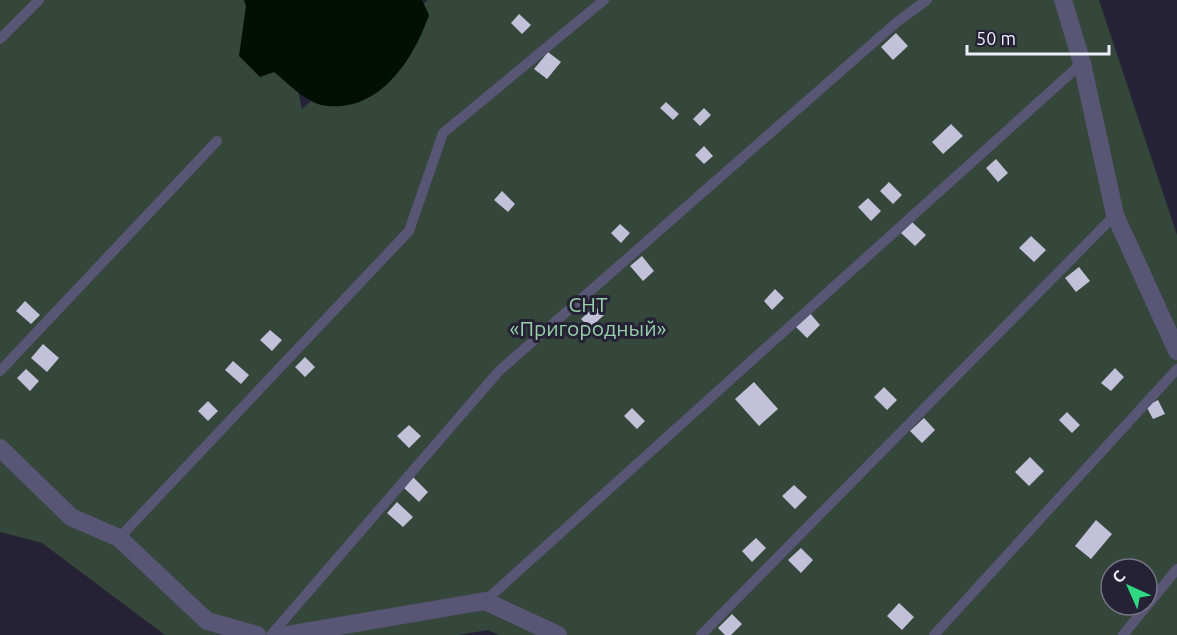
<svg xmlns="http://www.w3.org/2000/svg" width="1177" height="635" viewBox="0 0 1177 635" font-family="Ubuntu,sans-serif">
<rect width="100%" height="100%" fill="#252235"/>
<path fill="#34473a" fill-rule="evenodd" d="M 0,0 L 278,0 L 302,109 L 428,0 L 1099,0 L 1177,235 L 1177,635 L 499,635 L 488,630 L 458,635 L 165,635 L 42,543 L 0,532 ZM 1111,569 L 1147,569 L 1147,605 L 1111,605 Z"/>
<path fill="#001104" d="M 244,0 L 422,0 L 429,15 C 414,58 381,111 328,106 C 308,105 289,84 274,72 L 260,77 L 239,56 L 246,6 Z"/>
<path fill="#c3c0d9" d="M 519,14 L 531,25 L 522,34 L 511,23 Z
M 896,33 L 908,46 L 893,60 L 881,47 Z
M 548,52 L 561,62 L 547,79 L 534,69 Z
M 666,102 L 679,114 L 673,120 L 660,108 Z
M 704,108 L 711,115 L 700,126 L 693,119 Z
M 951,124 L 963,136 L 943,154 L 932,142 Z
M 704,146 L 713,156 L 704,164 L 695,155 Z
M 996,159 L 1008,173 L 998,182 L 986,168 Z
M 889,182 L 902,195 L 893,204 L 880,191 Z
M 502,191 L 515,204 L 508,212 L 494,200 Z
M 868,198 L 881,211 L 871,221 L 858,207 Z
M 912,222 L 926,235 L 915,246 L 901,233 Z
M 620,224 L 630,233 L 621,243 L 611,233 Z
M 1031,236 L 1046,250 L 1034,262 L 1019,248 Z
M 642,256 L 654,271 L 643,281 L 630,266 Z
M 1079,267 L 1090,281 L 1076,292 L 1065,278 Z
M 775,289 L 784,298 L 772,310 L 764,301 Z
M 25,301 L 40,315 L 31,324 L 16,311 Z
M 595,306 L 604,315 L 590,328 L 581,319 Z
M 809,312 L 820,325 L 807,338 L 795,326 Z
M 270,330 L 282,340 L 272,351 L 260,340 Z
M 43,344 L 59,358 L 47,372 L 31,358 Z
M 305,357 L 315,367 L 305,377 L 295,367 Z
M 233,361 L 249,375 L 241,384 L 225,370 Z
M 1115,368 L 1124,377 L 1111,391 L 1101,383 Z
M 26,369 L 39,381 L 30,391 L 17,378 Z
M 754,382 L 778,409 L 759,426 L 735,399 Z
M 884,387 L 897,400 L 887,410 L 874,397 Z
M 1158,400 L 1165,414 L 1153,419 L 1146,406 Z
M 208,401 L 218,411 L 208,421 L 198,411 Z
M 632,408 L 645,421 L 637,429 L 624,416 Z
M 1067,412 L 1080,425 L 1072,433 L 1059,420 Z
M 924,418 L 935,430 L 922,443 L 910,431 Z
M 409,425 L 421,436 L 409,448 L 397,436 Z
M 1030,457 L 1044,471 L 1029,486 L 1015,472 Z
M 413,477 L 428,492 L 419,502 L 403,487 Z
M 794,485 L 807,497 L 795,509 L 782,496 Z
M 397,502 L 413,517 L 403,527 L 387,513 Z
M 1096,520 L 1112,534 L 1091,559 L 1075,546 Z
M 756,538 L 766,548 L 752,562 L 742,551 Z
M 801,548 L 813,560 L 801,573 L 788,560 Z
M 899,603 L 914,617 L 902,630 L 887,616 Z
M 732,614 L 742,624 L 731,635 L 725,635 L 718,628 Z"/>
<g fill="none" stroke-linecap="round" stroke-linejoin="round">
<path stroke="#595574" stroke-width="10" d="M 0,39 L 39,0
M 0,371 L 217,141
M 119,538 L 409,231 L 443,133 L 604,0
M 485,601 L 1082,63
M 271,635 L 499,371 L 897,22 L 927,0
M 701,635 L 1115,215
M 934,635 L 1177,369
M 1123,635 L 1177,569"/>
<path stroke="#595574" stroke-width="18" d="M 1063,0 L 1082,63 L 1115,215 L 1177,351
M 0,448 L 71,517 L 119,538 L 207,621 L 257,635
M 286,635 L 485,601 L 558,635"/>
</g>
<g text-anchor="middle" stroke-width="6" stroke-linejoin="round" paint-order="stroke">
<g font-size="21" fill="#97cfa9" stroke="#252235">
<text x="588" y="312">СНТ<tspan x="588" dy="24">«Пригородный»</tspan></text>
</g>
</g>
<g transform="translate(1129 587) rotate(315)"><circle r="28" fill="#252235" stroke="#757384" stroke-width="1.5"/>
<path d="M0-4.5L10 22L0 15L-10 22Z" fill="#31d882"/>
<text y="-9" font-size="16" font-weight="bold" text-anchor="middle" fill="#eeedfa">С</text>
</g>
<path d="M967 45v9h142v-9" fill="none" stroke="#eeedfa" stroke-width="3"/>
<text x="976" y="45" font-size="18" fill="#eeedfa" stroke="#252235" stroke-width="4.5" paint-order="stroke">50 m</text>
</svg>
